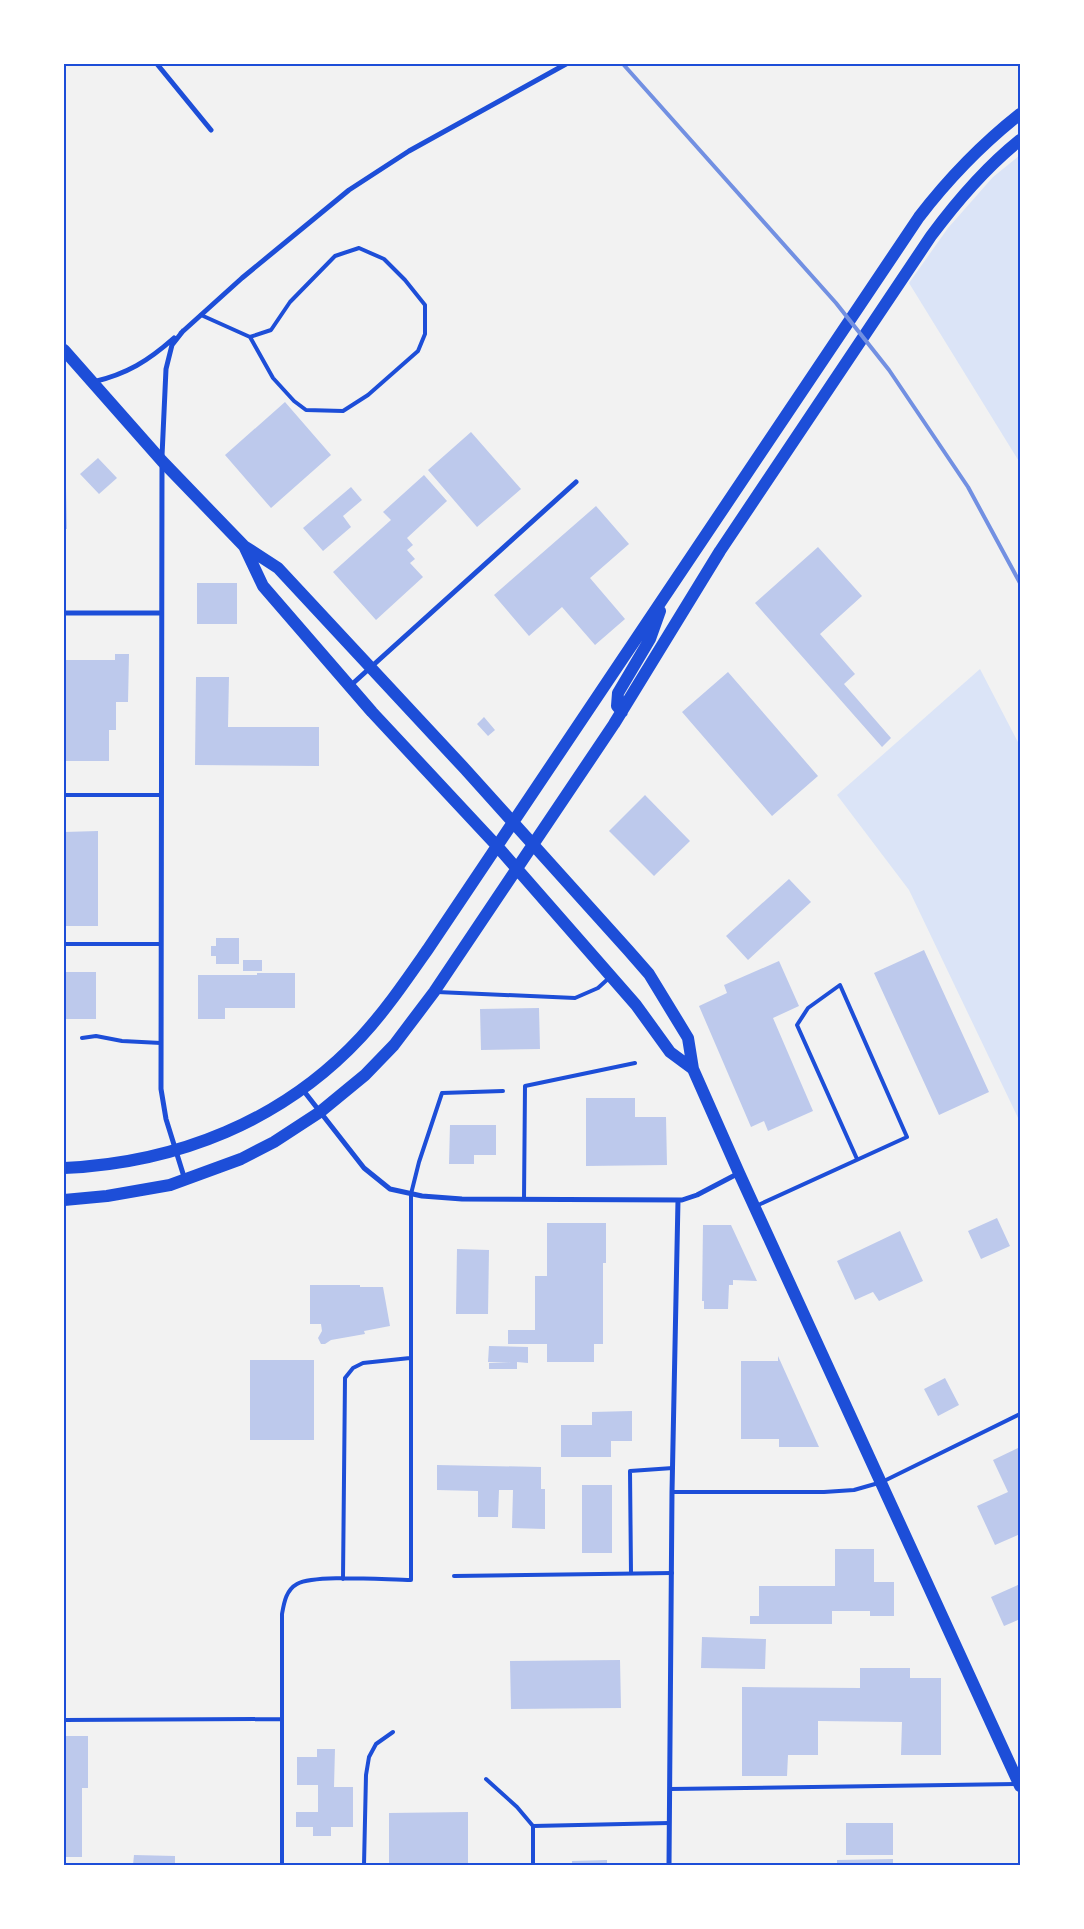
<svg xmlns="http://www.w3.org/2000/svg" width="1084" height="1929" viewBox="0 0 1084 1929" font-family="Manrope,sans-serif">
<rect width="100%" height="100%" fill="#f2f2f2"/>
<path fill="#dbe4f7" d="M 1020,155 L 1020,463 L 909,283 L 948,228 L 993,177 Z
M 980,669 L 1020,746 L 1020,1122 L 909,890 L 837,795 Z"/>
<path fill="#bdc9ec" d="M 285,402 L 331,455 L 271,508 L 225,455 Z
M 471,432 L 521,489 L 477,527 L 428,470 Z
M 98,458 L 117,478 L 99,494 L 80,474 Z
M 424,475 L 447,501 L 407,538 L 413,545 L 407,550 L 415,559 L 410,563 L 423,577 L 376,620 L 333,572 L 391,520 L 383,512 Z
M 351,487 L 362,500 L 343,516 L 351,527 L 323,551 L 303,528 Z
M 64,488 L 66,488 L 67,529 L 64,529 Z
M 596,506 L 629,544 L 590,578 L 625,619 L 595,645 L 562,607 L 529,636 L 494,595 Z
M 818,547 L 862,596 L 820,634 L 855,674 L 844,684 L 891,738 L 882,747 L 755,603 Z
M 197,583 L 237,583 L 237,624 L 197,624 Z
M 115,654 L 129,654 L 128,702 L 116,702 L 116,730 L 109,730 L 109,761 L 64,761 L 64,660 L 115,660 Z
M 728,672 L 818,776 L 772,816 L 682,712 Z
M 196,677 L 229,677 L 228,727 L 319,727 L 319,766 L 195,765 Z
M 484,717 L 495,730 L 488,736 L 477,724 Z
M 645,795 L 690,841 L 654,876 L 609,831 Z
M 98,831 L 98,926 L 64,926 L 64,832 Z
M 789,879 L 811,902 L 748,960 L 726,936 Z
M 216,938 L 239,938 L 239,964 L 216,964 L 216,956 L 211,956 L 211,946 L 216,946 Z
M 924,950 L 989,1092 L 939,1115 L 874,973 Z
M 243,960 L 262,960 L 262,971 L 243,971 Z
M 779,961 L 799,1006 L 773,1018 L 813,1111 L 768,1131 L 764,1121 L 751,1127 L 699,1006 L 727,993 L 724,985 Z
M 64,972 L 96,972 L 96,1019 L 64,1019 Z
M 257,973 L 295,973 L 295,1008 L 225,1008 L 225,1019 L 198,1019 L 198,975 L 257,975 Z
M 539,1008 L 540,1049 L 481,1050 L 480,1009 Z
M 586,1098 L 635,1098 L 635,1117 L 666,1117 L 667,1165 L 586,1166 Z
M 450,1125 L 496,1125 L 496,1155 L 474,1155 L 474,1164 L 449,1164 Z
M 997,1218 L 1010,1246 L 981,1259 L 968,1231 Z
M 547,1223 L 606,1223 L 606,1263 L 603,1263 L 603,1344 L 594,1344 L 594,1362 L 547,1362 L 547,1344 L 508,1344 L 508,1330 L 535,1330 L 535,1276 L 547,1276 Z
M 703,1225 L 731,1225 L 757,1281 L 733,1280 L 733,1285 L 729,1285 L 728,1309 L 704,1309 L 704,1301 L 702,1301 Z
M 900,1231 L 923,1281 L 879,1301 L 873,1292 L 855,1300 L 837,1261 Z
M 457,1249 L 489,1250 L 488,1314 L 456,1314 Z
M 310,1285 L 360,1285 L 360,1287 L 383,1287 L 390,1326 L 364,1331 L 365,1334 L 331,1340 L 325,1344 L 321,1344 L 318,1338 L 322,1331 L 321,1324 L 310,1324 Z
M 489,1346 L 528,1347 L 528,1363 L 517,1362 L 517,1369 L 489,1369 L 489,1363 L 511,1362 L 488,1362 Z
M 778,1356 L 819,1447 L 779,1447 L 779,1439 L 741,1439 L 741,1361 L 778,1361 Z
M 250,1360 L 314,1360 L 314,1440 L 250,1440 Z
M 945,1378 L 959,1405 L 938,1416 L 924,1389 Z
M 632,1411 L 632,1441 L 611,1441 L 611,1457 L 561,1457 L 561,1425 L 592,1425 L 592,1412 Z
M 1020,1447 L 1020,1534 L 995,1545 L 977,1506 L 1008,1492 L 993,1460 Z
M 437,1465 L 541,1467 L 541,1489 L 545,1489 L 545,1529 L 512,1528 L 513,1490 L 499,1490 L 498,1517 L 478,1517 L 478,1491 L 437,1490 Z
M 582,1485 L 612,1485 L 612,1553 L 582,1553 Z
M 835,1549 L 874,1549 L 874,1582 L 894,1582 L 894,1616 L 870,1616 L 870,1611 L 832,1611 L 832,1624 L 750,1624 L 750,1616 L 759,1616 L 759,1586 L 835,1586 Z
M 1020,1584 L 1020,1619 L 1004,1626 L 991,1597 Z
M 702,1637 L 766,1639 L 765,1669 L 701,1668 Z
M 620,1660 L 621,1708 L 511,1709 L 510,1661 Z
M 860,1668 L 910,1668 L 910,1678 L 941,1678 L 941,1755 L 901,1755 L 902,1722 L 818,1721 L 818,1755 L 788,1755 L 787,1776 L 742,1776 L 742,1687 L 860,1688 Z
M 64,1736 L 88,1736 L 88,1788 L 82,1788 L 82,1857 L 64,1857 Z
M 317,1749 L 335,1749 L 334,1787 L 353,1787 L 353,1827 L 331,1827 L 331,1836 L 313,1836 L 313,1827 L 296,1827 L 296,1812 L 318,1812 L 318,1785 L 297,1785 L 297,1757 L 317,1757 Z
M 468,1812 L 468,1865 L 389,1865 L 389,1813 Z
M 846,1823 L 893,1823 L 893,1855 L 846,1855 Z
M 134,1855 L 175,1856 L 175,1865 L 133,1865 Z
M 893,1859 L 893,1865 L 837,1865 L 837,1860 Z
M 607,1860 L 607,1865 L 572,1865 L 572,1861 Z"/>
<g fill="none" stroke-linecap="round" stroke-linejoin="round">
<path stroke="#1d4ed8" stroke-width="4" d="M 201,315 L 250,337 L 273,378 L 294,401 L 306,410 L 343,411 L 368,395 L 418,351 L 425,334 L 425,305 L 405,280 L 384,259 L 359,248 L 335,256 L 290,302 L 271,330 L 250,337
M 64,795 L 161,795
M 64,944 L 161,944
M 437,992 L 575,998 L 598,988 L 609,978
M 82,1038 L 96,1036 L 122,1041 L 161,1043
M 524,1199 L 525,1086 L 635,1063
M 756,1206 L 907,1137 L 840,985 L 808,1008 L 797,1025 L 857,1159
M 672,1492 L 824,1492 L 854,1490 L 882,1482 L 1020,1414
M 631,1573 L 630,1471 L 673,1468
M 454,1576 L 672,1573
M 343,1579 L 345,1378 L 353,1368 L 363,1363 L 410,1358
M 64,1720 L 282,1719
M 486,1779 L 517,1807 L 533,1826
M 670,1789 L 1016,1784
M 282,1865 L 282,1614 C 284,1603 286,1590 297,1584 C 315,1574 387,1580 411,1580 L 411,1194 L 419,1162 L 442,1093 L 503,1091
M 364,1865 L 366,1775 L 369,1757 L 376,1744 L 393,1732
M 533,1865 L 533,1826 L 669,1823"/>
<path stroke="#1d4ed8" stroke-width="5" d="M 157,64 L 211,130
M 181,333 L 242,278 L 349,190 L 409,151 L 566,64
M 93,382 C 127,374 148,361 174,338
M 162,456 L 166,369 L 172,345 L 183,331
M 162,465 L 161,1089 L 166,1119 L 185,1180
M 64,613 L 161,613
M 350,686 L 576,482
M 303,1090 L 364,1168 L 390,1189 L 422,1196 L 462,1199 L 682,1200 L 697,1195 L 739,1173
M 669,1865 L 672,1492 L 678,1200"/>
<path stroke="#1d4ed8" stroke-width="12" d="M 64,350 L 162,461 L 244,546 L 278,568 L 465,769 L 628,950 L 649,974 L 688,1038 L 693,1069 L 739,1173 L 1020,1786
M 244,546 L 263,586 L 372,712 L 497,846 L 636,1005 L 670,1052 L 693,1069
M 622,712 L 617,706 L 618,693 L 650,639 L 660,611
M 64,1168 C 177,1163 283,1121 361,1037 C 386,1010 407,979 428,949 L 919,217 C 949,178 982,144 1020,114
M 64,1200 L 107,1196 L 170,1185 L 241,1159 L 274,1142 L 320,1112 L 365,1075 L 394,1045 L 434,992 L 614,724 L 720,551 L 931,236 C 957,201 985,168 1020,140"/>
<path stroke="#7290e2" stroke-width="4" d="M 623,64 L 836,303 L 889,370 L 968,487 L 1020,583"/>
</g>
<rect width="1084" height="1929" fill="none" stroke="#ffffff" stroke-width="130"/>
<rect x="65" y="65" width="954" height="1799" fill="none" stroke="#1d4ed8" stroke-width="2"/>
</svg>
